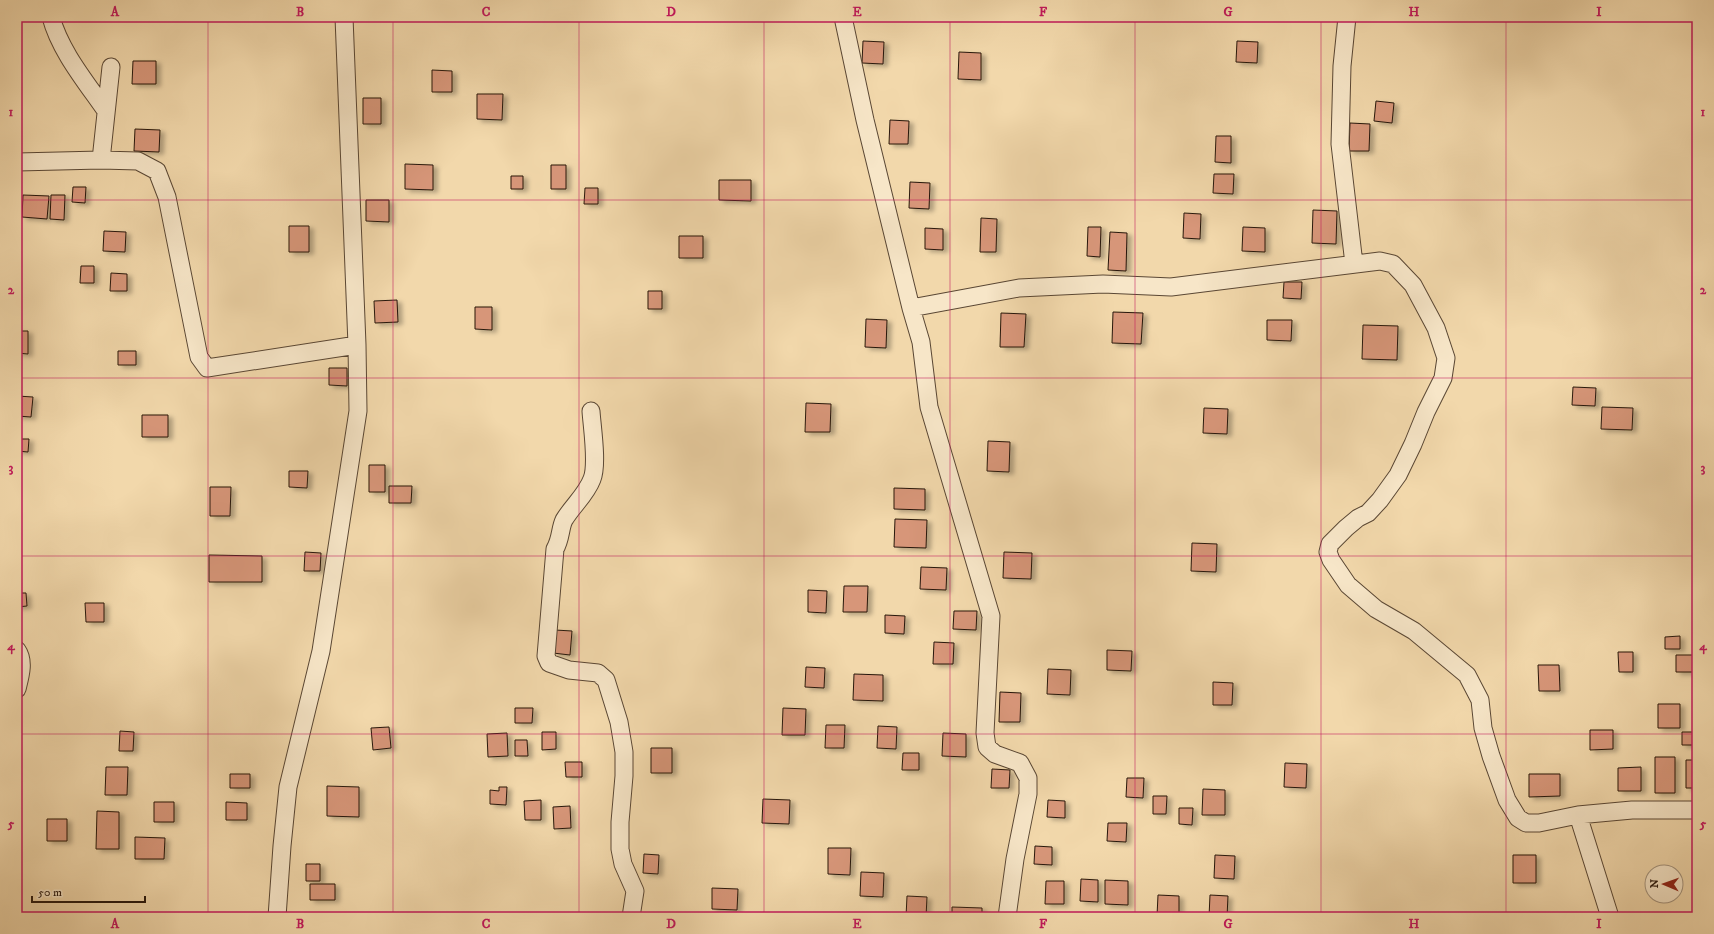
<svg xmlns="http://www.w3.org/2000/svg" width="1714" height="934" viewBox="0 0 1714 934" font-family="'IM FELL DW Pica',serif">
<defs>
<filter id="shadow"><feDropShadow dx="4.5" dy="2.5" stdDeviation="2" flood-color="#0004"/></filter>
</defs>
<rect width="100%" height="100%" fill="#f2d8ab"/>
<filter id="stains"><feTurbulence type="fractalNoise" baseFrequency=".005" numOctaves="4"/><feColorMatrix values="0 0 0 0 .2 0 0 0 0 .09 0 0 0 0 .02 0 0 0 .5 -.17"/></filter>
<radialGradient id="worn" r=".72"><stop offset=".6" stop-color="#630" stop-opacity="0"/><stop offset="1" stop-color="#630" stop-opacity=".3"/></radialGradient>
<path fill="#d79679" stroke="#28170c" filter="url(#shadow)" d="M 1694,20 L 1697,20 L 1697,44 L 1693,44 Z
M 863,41 L 884,42 L 883,64 L 862,63 Z
M 1237,41 L 1258,42 L 1257,63 L 1236,62 Z
M 959,52 L 981,53 L 981,80 L 958,79 Z
M 133,61 L 156,61 L 156,84 L 132,84 Z
M 432,70 L 452,71 L 452,92 L 432,92 Z
M 477,94 L 503,94 L 502,120 L 477,119 Z
M 363,98 L 381,98 L 381,124 L 363,124 Z
M 1376,101 L 1394,103 L 1392,123 L 1374,121 Z
M 890,120 L 909,121 L 908,144 L 889,144 Z
M 1350,123 L 1370,124 L 1369,151 L 1349,151 Z
M 135,129 L 160,130 L 159,152 L 134,151 Z
M 1216,136 L 1231,136 L 1231,163 L 1215,162 Z
M 405,164 L 433,165 L 433,190 L 405,189 Z
M 551,165 L 566,165 L 566,189 L 551,189 Z
M 1214,174 L 1234,174 L 1233,194 L 1213,193 Z
M 511,176 L 523,176 L 523,189 L 511,189 Z
M 719,180 L 751,180 L 751,201 L 719,200 Z
M 910,182 L 930,183 L 929,209 L 909,208 Z
M 73,187 L 86,187 L 85,203 L 72,202 Z
M 585,188 L 598,188 L 598,204 L 584,204 Z
M 23,195 L 49,196 L 47,219 L 22,217 Z
M 51,195 L 65,195 L 64,220 L 50,219 Z
M 366,200 L 389,200 L 389,222 L 366,221 Z
M 1313,210 L 1337,211 L 1336,244 L 1312,243 Z
M 1184,213 L 1201,214 L 1200,239 L 1183,238 Z
M 981,218 L 997,219 L 996,252 L 980,252 Z
M 289,226 L 309,226 L 309,252 L 289,252 Z
M 1088,227 L 1101,227 L 1100,257 L 1087,256 Z
M 1243,227 L 1265,228 L 1265,252 L 1242,251 Z
M 925,228 L 943,229 L 943,250 L 925,249 Z
M 104,231 L 126,232 L 125,252 L 103,251 Z
M 1110,232 L 1127,233 L 1126,271 L 1108,270 Z
M 679,236 L 703,236 L 703,258 L 679,258 Z
M 81,266 L 94,266 L 94,283 L 80,283 Z
M 111,273 L 127,274 L 127,291 L 110,291 Z
M 1284,282 L 1302,282 L 1301,299 L 1283,298 Z
M 648,291 L 662,291 L 662,309 L 648,309 Z
M 397,300 L 398,322 L 375,323 L 374,301 Z
M 475,307 L 492,307 L 492,330 L 475,329 Z
M 1113,312 L 1143,313 L 1141,344 L 1112,343 Z
M 1001,313 L 1026,314 L 1024,347 L 1000,347 Z
M 866,319 L 887,320 L 886,348 L 865,347 Z
M 1267,320 L 1292,320 L 1291,341 L 1267,340 Z
M 1363,325 L 1398,326 L 1397,360 L 1362,359 Z
M 17,331 L 28,331 L 28,354 L 17,353 Z
M 118,351 L 136,351 L 136,365 L 118,365 Z
M 329,368 L 347,368 L 347,386 L 329,385 Z
M 1573,387 L 1596,388 L 1595,406 L 1572,405 Z
M 17,396 L 33,397 L 31,417 L 17,416 Z
M 806,403 L 831,404 L 830,432 L 805,432 Z
M 1602,407 L 1633,408 L 1632,430 L 1601,429 Z
M 1204,408 L 1228,409 L 1227,434 L 1203,433 Z
M 142,415 L 168,415 L 168,437 L 142,437 Z
M 17,439 L 29,439 L 28,452 L 17,451 Z
M 988,441 L 1010,442 L 1009,472 L 987,471 Z
M 369,465 L 385,465 L 385,492 L 369,492 Z
M 289,471 L 308,471 L 307,488 L 289,487 Z
M 389,486 L 412,486 L 411,503 L 389,503 Z
M 210,487 L 231,487 L 230,516 L 210,516 Z
M 894,488 L 925,489 L 925,510 L 894,509 Z
M 895,519 L 927,520 L 926,548 L 894,547 Z
M 1192,543 L 1217,544 L 1216,572 L 1191,571 Z
M 305,552 L 321,553 L 320,571 L 304,571 Z
M 1004,552 L 1032,553 L 1031,579 L 1003,578 Z
M 209,555 L 262,556 L 262,582 L 209,582 Z
M 921,567 L 947,568 L 946,590 L 920,589 Z
M 844,586 L 868,586 L 867,612 L 843,612 Z
M 808,590 L 827,591 L 826,613 L 808,612 Z
M 17,593 L 26,593 L 27,606 L 17,607 Z
M 85,603 L 104,603 L 104,622 L 86,622 Z
M 954,611 L 977,611 L 976,630 L 953,629 Z
M 885,615 L 905,616 L 904,634 L 885,633 Z
M 555,630 L 572,631 L 570,655 L 553,653 Z
M 1680,636 L 1680,649 L 1665,649 L 1665,637 Z
M 934,642 L 954,643 L 953,664 L 933,664 Z
M 1107,650 L 1132,651 L 1131,671 L 1107,670 Z
M 1618,652 L 1633,652 L 1633,672 L 1619,672 Z
M 1676,655 L 1697,655 L 1697,672 L 1676,672 Z
M 1538,665 L 1559,665 L 1560,691 L 1539,691 Z
M 806,667 L 825,668 L 824,688 L 805,687 Z
M 1048,669 L 1071,670 L 1070,695 L 1047,694 Z
M 854,674 L 883,675 L 883,701 L 853,700 Z
M 1213,682 L 1233,683 L 1232,705 L 1213,705 Z
M 1000,692 L 1021,693 L 1020,722 L 999,722 Z
M 1658,704 L 1680,704 L 1680,728 L 1658,728 Z
M 515,708 L 533,708 L 532,723 L 515,723 Z
M 783,708 L 806,709 L 805,735 L 782,735 Z
M 826,725 L 845,725 L 844,748 L 825,748 Z
M 878,726 L 897,727 L 896,749 L 877,748 Z
M 389,727 L 391,748 L 373,750 L 371,728 Z
M 1590,730 L 1613,730 L 1613,749 L 1590,750 Z
M 120,731 L 134,732 L 133,751 L 119,751 Z
M 542,732 L 556,732 L 556,749 L 542,750 Z
M 1682,732 L 1697,732 L 1697,745 L 1682,745 Z
M 507,733 L 508,756 L 488,757 L 487,734 Z
M 943,733 L 966,734 L 966,757 L 942,756 Z
M 515,740 L 527,740 L 528,756 L 515,756 Z
M 651,748 L 672,748 L 672,773 L 651,773 Z
M 903,753 L 919,753 L 919,770 L 902,770 Z
M 1655,757 L 1675,757 L 1675,793 L 1655,793 Z
M 1686,760 L 1697,760 L 1697,788 L 1686,788 Z
M 565,762 L 582,762 L 582,777 L 566,777 Z
M 1285,763 L 1307,764 L 1306,788 L 1284,787 Z
M 106,767 L 128,767 L 127,795 L 105,795 Z
M 1641,767 L 1641,791 L 1618,791 L 1618,768 Z
M 992,769 L 1010,770 L 1009,788 L 991,788 Z
M 230,774 L 250,774 L 250,788 L 230,788 Z
M 1529,774 L 1560,774 L 1560,796 L 1529,797 Z
M 1127,778 L 1144,778 L 1143,798 L 1126,797 Z
M 327,786 L 359,787 L 359,817 L 327,816 Z
M 499,787 L 507,787 L 506,805 L 490,804 L 490,790 L 499,791 Z
M 1203,789 L 1225,790 L 1225,815 L 1202,815 Z
M 1153,796 L 1167,796 L 1166,814 L 1153,814 Z
M 763,799 L 790,800 L 789,824 L 762,823 Z
M 541,800 L 541,820 L 525,820 L 524,801 Z
M 1048,800 L 1065,801 L 1065,818 L 1047,817 Z
M 154,802 L 174,802 L 174,822 L 154,822 Z
M 226,802 L 247,803 L 247,820 L 226,820 Z
M 570,806 L 571,828 L 554,829 L 553,807 Z
M 1179,808 L 1193,808 L 1192,825 L 1179,824 Z
M 97,811 L 119,812 L 119,849 L 96,849 Z
M 47,819 L 67,819 L 67,841 L 47,841 Z
M 1108,823 L 1127,823 L 1126,842 L 1107,841 Z
M 135,837 L 165,838 L 164,859 L 135,859 Z
M 1035,846 L 1052,847 L 1052,865 L 1034,864 Z
M 828,848 L 851,848 L 850,875 L 828,874 Z
M 644,854 L 659,855 L 658,874 L 643,873 Z
M 1215,855 L 1235,856 L 1234,879 L 1214,878 Z
M 1513,855 L 1536,855 L 1536,883 L 1513,883 Z
M 306,864 L 320,864 L 320,881 L 306,881 Z
M 861,872 L 884,873 L 883,897 L 860,896 Z
M 1081,879 L 1098,880 L 1098,902 L 1080,901 Z
M 1105,880 L 1128,881 L 1128,905 L 1105,904 Z
M 1046,881 L 1064,881 L 1064,904 L 1045,904 Z
M 310,884 L 335,884 L 335,900 L 310,900 Z
M 712,888 L 738,889 L 737,910 L 712,909 Z
M 1158,895 L 1179,896 L 1179,917 L 1157,916 Z
M 1210,895 L 1228,896 L 1227,917 L 1209,917 Z
M 907,896 L 927,897 L 926,917 L 906,917 Z
M 952,907 L 982,908 L 982,917 L 952,917 Z
M 538,915 L 538,917 L 525,917 Z"/>
<g fill="none" stroke-linecap="round" stroke-linejoin="round">
<defs>
<path id="minor" d="M 51,17 C 60,51 86,82 106,111
M 843,17 L 865,120 L 911,308 L 921,342 L 929,407 L 991,616 L 985,733 L 987,747 L 995,754 L 1020,763 L 1028,778 L 1028,794 L 1015,859 L 1007,917
M 1347,17 L 1342,66 L 1340,144 L 1354,264
M 101,160 L 111,67
M 17,162 L 101,160 L 138,161 L 157,171 L 167,197 L 199,357 L 207,368 L 357,345
M 911,308 L 1019,288 L 1103,284 L 1171,287 L 1380,261 L 1393,264 L 1413,285 L 1436,328 L 1446,358 L 1443,378 L 1426,412 L 1413,444 L 1398,475 L 1380,500 L 1368,513 L 1358,518 L 1346,528 L 1330,544 L 1328,552 L 1331,560 L 1348,585 L 1376,609 L 1414,631 L 1467,675 L 1480,700 L 1483,728 L 1491,756 L 1507,800 L 1518,818 L 1526,823 L 1539,823 L 1578,815 L 1610,917
M 591,411 C 592,427 598,464 592,479 C 586,495 573,505 564,520 C 560,528 561,539 555,549 L 546,656 L 549,663 L 569,670 L 598,673 L 606,680 L 619,722 L 624,752 L 624,776 L 620,822 L 620,849 L 623,864 L 635,891 L 631,917
M 17,650 C 25,661 20,677 17,689
M 1578,815 L 1632,810 L 1697,810
M 277,917 L 282,846 L 288,787 L 321,651 L 358,411 L 357,345 L 344,17"/>
</defs>
<use href="#minor" stroke="#5a4734" stroke-width="19"/>
<use href="#minor" stroke="#f7e6c8" stroke-width="17"/>
</g>
<path fill="none" stroke="#c2185b" stroke-width="1" stroke-opacity="0.55" d="M 208,17 L 208,917M 393,17 L 393,917M 579,17 L 579,917M 764,17 L 764,917M 950,17 L 950,917M 1135,17 L 1135,917M 1321,17 L 1321,917M 1506,17 L 1506,917M 17,200 L 1697,200M 17,378 L 1697,378M 17,556 L 1697,556M 17,734 L 1697,734"/>
<rect width="1714" height="934" fill="none" stroke="#f2d8ab" stroke-width="44"/>
<g transform="translate(1664 884) rotate(272)"><circle r="19" fill="#f7e6c8" stroke="#a4937d"/>
<path d="M0-3L7 15L0 10L-7 15Z" fill="#8f2418"/>
<text y="-6" font-size="11" font-weight="bold" text-anchor="middle" fill="#28170c">N</text>
</g>
<path d="M32 896v6h113v-6" fill="none" stroke="#28170c" stroke-width="2"/>
<text x="38" y="896" font-size="12" fill="#28170c" stroke="#f7e6c8" stroke-width="3" paint-order="stroke">50 m</text>
<rect x="22" y="22" width="1670" height="890" fill="none" stroke="#c2185b" stroke-width="1.5"/>
<g font-size="13" text-anchor="middle" font-weight="bold" fill="#c2185b">
<text x="115" y="16">A</text>
<text x="300" y="16">B</text>
<text x="486" y="16">C</text>
<text x="671" y="16">D</text>
<text x="857" y="16">E</text>
<text x="1043" y="16">F</text>
<text x="1228" y="16">G</text>
<text x="1414" y="16">H</text>
<text x="1599" y="16">I</text>
<text x="11" y="116">1</text>
<text x="1703" y="116">1</text>
<text x="11" y="294">2</text>
<text x="1703" y="294">2</text>
<text x="11" y="472">3</text>
<text x="1703" y="472">3</text>
<text x="11" y="650">4</text>
<text x="1703" y="650">4</text>
<text x="11" y="828">5</text>
<text x="1703" y="828">5</text>
<text x="115" y="928">A</text>
<text x="300" y="928">B</text>
<text x="486" y="928">C</text>
<text x="671" y="928">D</text>
<text x="857" y="928">E</text>
<text x="1043" y="928">F</text>
<text x="1228" y="928">G</text>
<text x="1414" y="928">H</text>
<text x="1599" y="928">I</text>
</g>
<rect width="100%" height="100%" filter="url(#stains)"/>
<rect width="100%" height="100%" fill="url(#worn)"/>
</svg>
